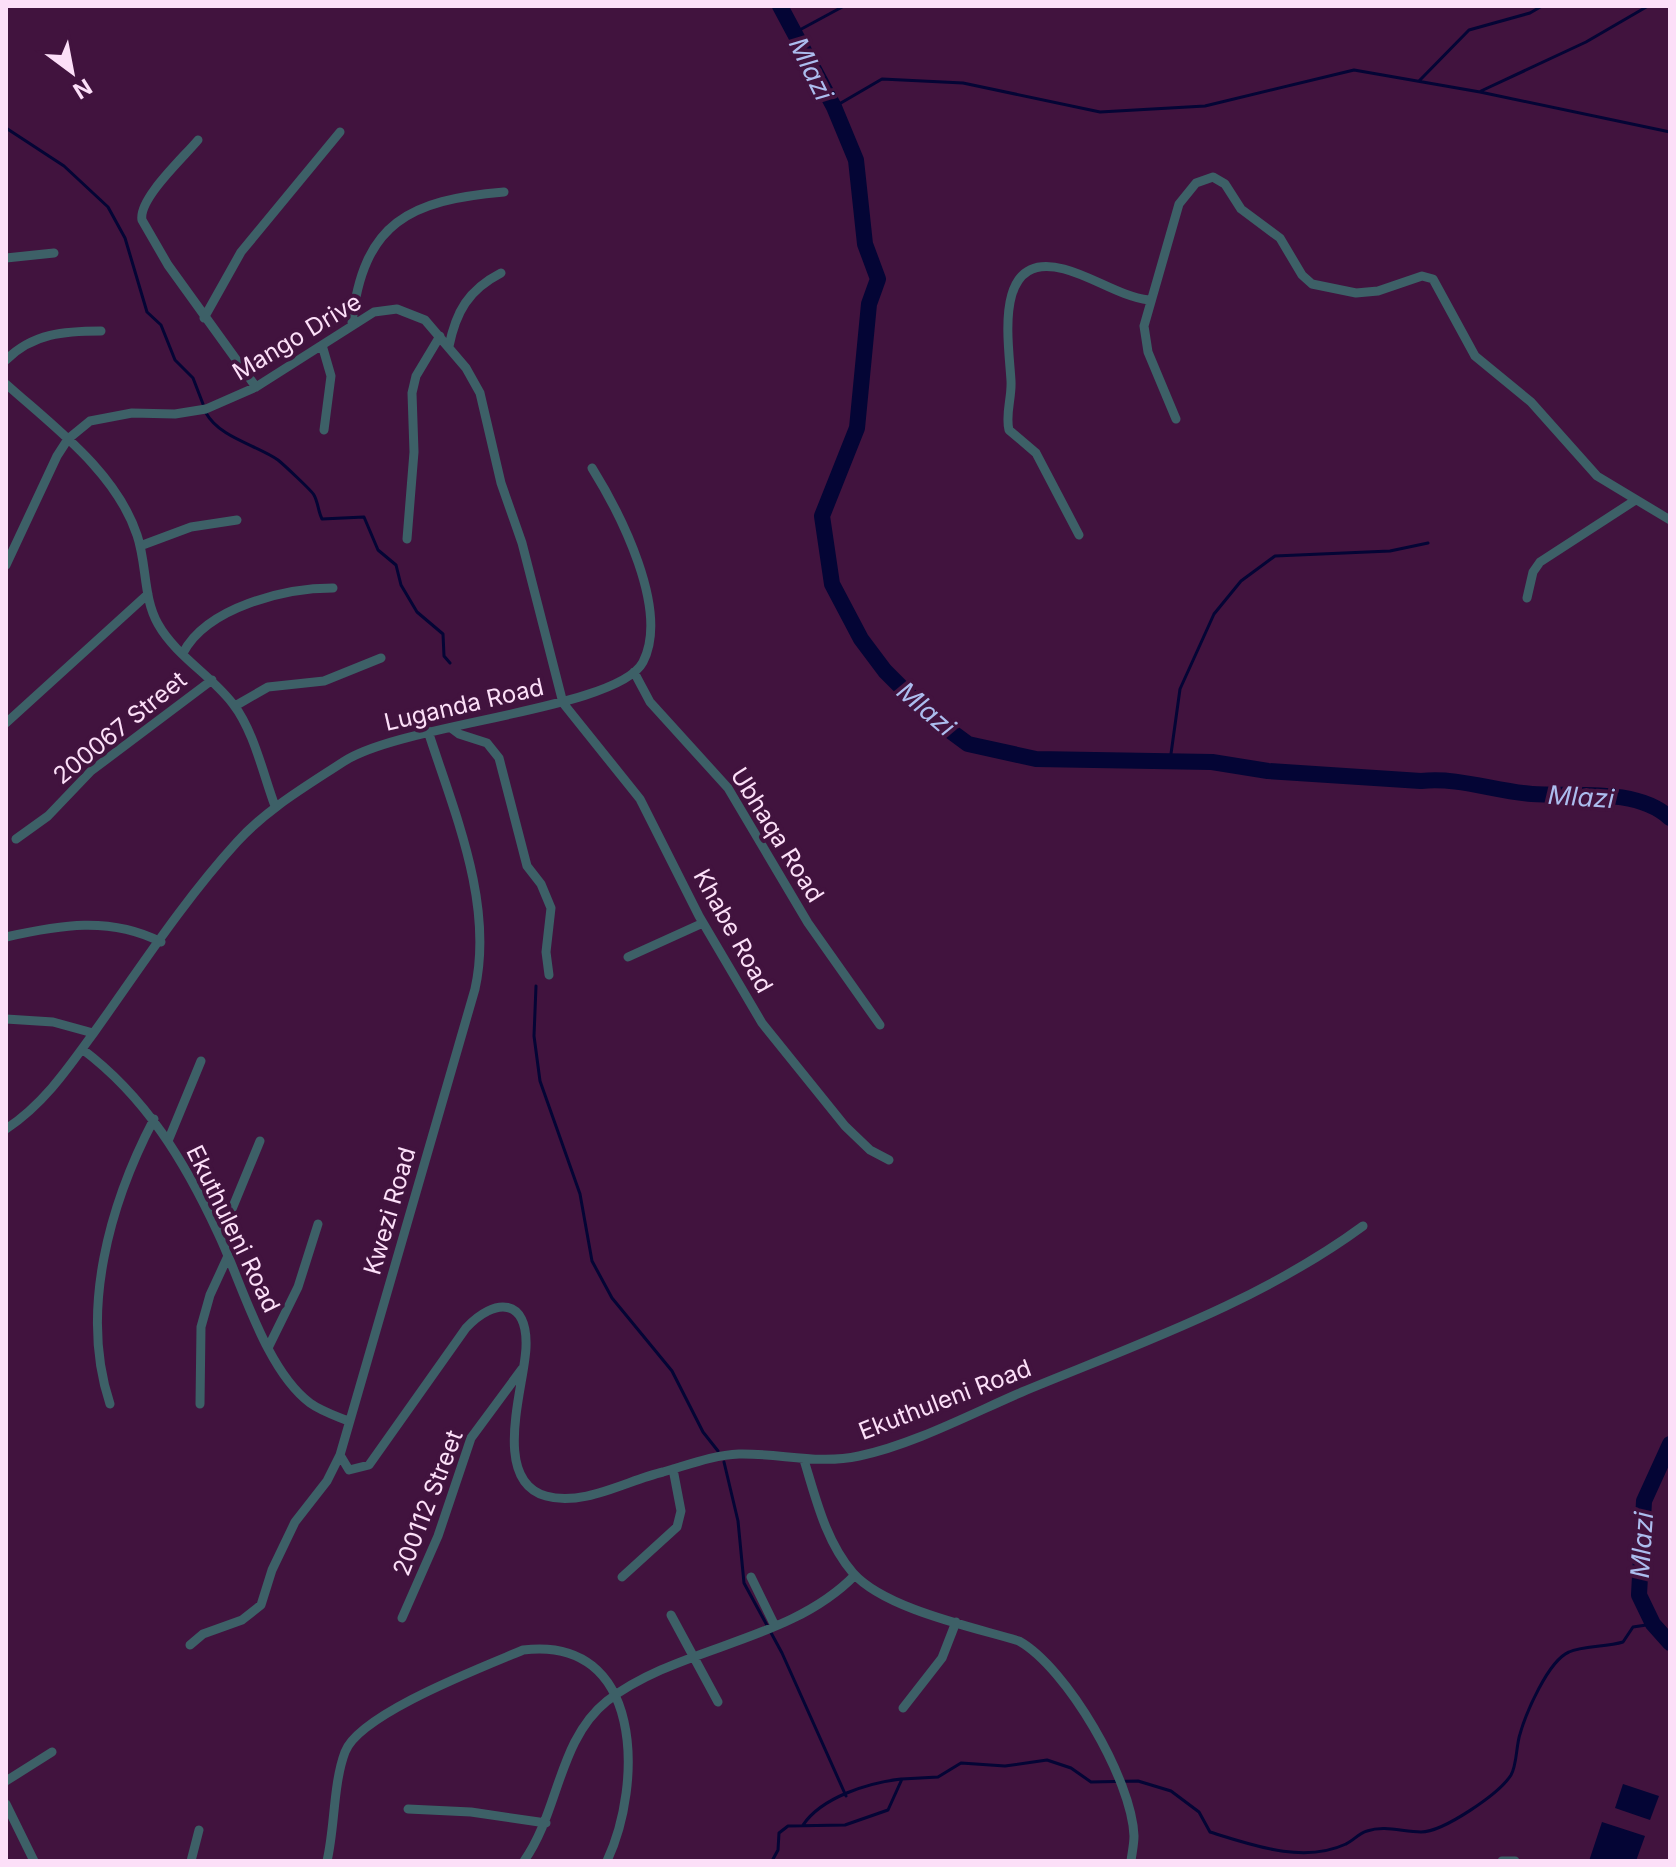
<svg xmlns="http://www.w3.org/2000/svg" width="1676" height="1867" viewBox="0 0 1676 1867" font-family="Inter,sans-serif">
<rect width="100%" height="100%" fill="#41133e"/>
<path fill="#040535" d="M 1623,1784 L 1659,1796 L 1650,1820 L 1615,1808 Z
M 1602,1822 L 1645,1836 L 1636,1861 L 1589,1861 Z"/>
<g fill="none" stroke-linecap="round" stroke-linejoin="round">
<path stroke="#040535" stroke-width="3" d="M 794,33 L 844,6
M 1420,80 L 1469,30 L 1530,13 L 1542,6
M 1481,91 L 1586,42 L 1648,6
M 834,107 L 882,79 L 963,83 L 1100,112 L 1205,106 L 1354,70 L 1480,92 L 1670,132
M 6,128 L 64,166 L 108,207 L 125,238 L 147,312 L 161,325 L 175,360 L 193,378 L 203,404
M 206,413 C 220,438 257,445 278,460 C 283,464 312,491 314,495 C 318,502 318,511 322,519 L 364,517 L 378,550 L 396,565 L 401,585 L 417,612 L 443,634 L 444,656 L 450,663
M 1170,761 L 1180,689 L 1214,614 L 1241,581 L 1275,556 L 1390,551 L 1428,543
M 536,986 L 534,1036 L 540,1081 L 580,1194 L 592,1261 L 612,1298 L 672,1371 L 703,1432 L 718,1451
M 724,1462 L 738,1521 L 744,1583 L 782,1653 L 846,1796
M 803,1825 C 822,1797 868,1783 901,1779
M 772,1861 L 778,1850 L 779,1833 L 788,1826 L 845,1825 L 888,1810 L 902,1779 L 938,1777 L 961,1763 L 1005,1766 L 1047,1760 L 1071,1768 L 1091,1782 L 1138,1781 L 1171,1791 L 1199,1812 L 1210,1832 C 1252,1845 1303,1864 1346,1844 C 1353,1841 1359,1833 1367,1831 C 1385,1825 1403,1832 1421,1832 C 1443,1832 1499,1794 1511,1775 C 1517,1765 1516,1746 1520,1734 C 1526,1713 1548,1661 1569,1652 C 1582,1646 1607,1647 1623,1642 L 1633,1627 L 1653,1624"/>
<path stroke="#040535" stroke-width="16" d="M 780,6 L 834,107 L 856,160 L 865,244 L 878,279 L 869,304 L 857,428 L 822,516 L 832,584 L 861,639 L 885,671 L 930,716 L 968,744 L 1036,759 L 1212,762 L 1268,771 L 1421,781 C 1459,777 1494,791 1532,794 C 1574,797 1636,787 1670,818
M 1670,1444 L 1644,1501 L 1639,1595 L 1653,1624 L 1670,1643"/>
<path stroke="#3d6067" stroke-width="9" d="M 198,140 C 184,157 138,199 142,220 L 168,265 L 256,387
M 6,258 L 54,253
M 204,318 L 241,252 L 340,132
M 352,323 C 363,222 410,200 504,192
M 322,345 L 331,376 L 324,430
M 449,346 C 456,312 468,290 501,273
M 6,360 C 33,333 65,331 101,331
M 6,384 C 54,427 116,472 137,535 C 147,564 143,598 158,624 C 176,656 211,675 233,704 C 254,731 263,774 275,806
M 1176,419 L 1148,352 L 1144,326 L 1179,204 L 1196,183 L 1213,177 L 1225,184 L 1241,209 L 1280,238 L 1302,275 L 1312,284 L 1356,293 L 1378,291 L 1422,276 L 1433,279 L 1475,356 L 1531,402 L 1597,476 L 1670,520
M 1079,535 L 1036,453 L 1009,430 C 1005,414 1012,398 1011,381 C 1009,343 992,250 1064,269 C 1094,277 1119,296 1149,300
M 407,539 L 414,452 L 412,393 L 416,376 L 440,336
M 140,546 L 191,527 L 237,520
M 6,565 L 57,456 L 68,439 L 90,421 L 132,413 L 175,414 L 206,409 L 256,387 L 374,312 L 397,309 L 425,320 L 466,368 L 480,393 L 501,483 L 522,543 L 563,703 L 640,799 L 699,916 L 762,1023 L 845,1126 L 870,1150 L 889,1160
M 1527,598 L 1533,572 L 1540,562 L 1634,501
M 183,653 C 207,607 285,588 333,588
M 634,672 L 650,702 L 728,788 L 808,923 L 880,1025
M 235,706 L 268,687 L 324,681 L 381,658
M 6,723 L 148,594
M 451,728 L 459,734 L 487,743 L 499,758 L 527,866 L 541,884 L 551,908 L 546,952 L 549,975
M 16,839 L 48,816 L 91,771 L 212,680
M 6,937 C 59,925 110,916 161,942
M 628,957 L 703,923
M 6,1019 L 53,1022 L 93,1033
M 82,1049 C 146,1097 185,1162 218,1233 C 242,1283 265,1369 310,1403 C 321,1411 336,1416 348,1421
M 6,1129 C 44,1104 69,1067 95,1031 C 140,968 184,900 237,842 C 267,809 305,787 343,762 C 401,723 618,710 643,662 C 670,610 620,513 592,468
M 168,1141 L 201,1061
M 217,1230 L 232,1209 L 260,1141
M 268,1348 L 298,1287 L 318,1224
M 110,1404 C 79,1311 110,1203 154,1119
M 200,1404 L 201,1327 L 210,1295 L 228,1256
M 340,1455 L 349,1470 L 369,1465 L 466,1328 C 495,1297 528,1298 526,1347 C 525,1385 490,1480 546,1496 C 583,1507 628,1480 663,1472 C 688,1465 713,1455 739,1454 C 780,1453 818,1465 859,1456 C 912,1445 971,1414 1022,1392 C 1138,1344 1261,1301 1363,1226
M 804,1460 C 816,1499 826,1542 853,1573 C 885,1609 973,1627 1019,1641 C 1067,1668 1132,1780 1134,1836 C 1134,1844 1132,1853 1131,1861
M 622,1577 L 677,1527 L 681,1511 L 673,1469
M 751,1577 L 775,1626
M 671,1615 L 718,1702
M 402,1618 L 438,1536 L 471,1438 L 522,1369
M 190,1645 L 203,1634 L 242,1620 L 261,1605 L 272,1570 L 295,1522 L 327,1481 L 340,1455 L 475,989 C 494,903 454,812 428,731
M 903,1708 L 942,1658 L 956,1622
M 6,1781 L 52,1752
M 6,1804 L 34,1861
M 408,1809 L 471,1812 L 546,1823
M 191,1861 L 199,1830
M 327,1861 C 335,1827 333,1784 345,1752 C 359,1714 483,1667 523,1650 C 644,1635 643,1784 607,1861
M 524,1861 C 559,1812 558,1740 607,1701 C 680,1645 789,1643 855,1575
M 1502,1861 L 1515,1861"/>
</g>
<g text-anchor="middle" stroke-width="8" stroke-linejoin="round" paint-order="stroke">
<g font-size="24" fill="#fcdff8" stroke="#41133e">
<text transform="translate(297 337) rotate(-31)" y="8">Mango Drive</text>
<text transform="translate(464 705) rotate(-13)" y="8">Luganda Road</text>
<text transform="translate(120 728) rotate(-39)" y="8">200067 Street</text>
<text transform="translate(777 835) rotate(58)" y="8">Ubhaqa Road</text>
<text transform="translate(733 931) rotate(61)" y="8">Khabe Road</text>
<text transform="translate(390 1211) rotate(-74)" y="8">Kwezi Road</text>
<text transform="translate(233 1229) rotate(64)" y="8">Ekuthuleni Road</text>
<text transform="translate(945 1400) rotate(-21)" y="8">Ekuthuleni Road</text>
<text transform="translate(428 1503) rotate(-69)" y="8">200112 Street</text>
</g>
<g font-size="26" font-style="italic" fill="#acbdee" stroke="#41133e">
<text transform="translate(811 69) rotate(64)" y="9">Mlazi</text>
<text transform="translate(926 709) rotate(41)" y="9">Mlazi</text>
<text transform="translate(1581 797) rotate(4)" y="9">Mlazi</text>
<text transform="translate(1642 1545) rotate(-86)" y="9">Mlazi</text>
</g>
</g>
<rect width="1676" height="1867" fill="none" stroke="#fcdff8" stroke-width="16"/>
<g transform="translate(72 72) rotate(148)" stroke="#41133e" stroke-width="6" paint-order="stroke">
<path d="M0-6L14 30L0 20L-14 30Z" fill="#fcdff8"/>
<text y="-12" font-size="22" font-weight="bold" text-anchor="middle" fill="#fcdff8">N</text>
</g>
</svg>
